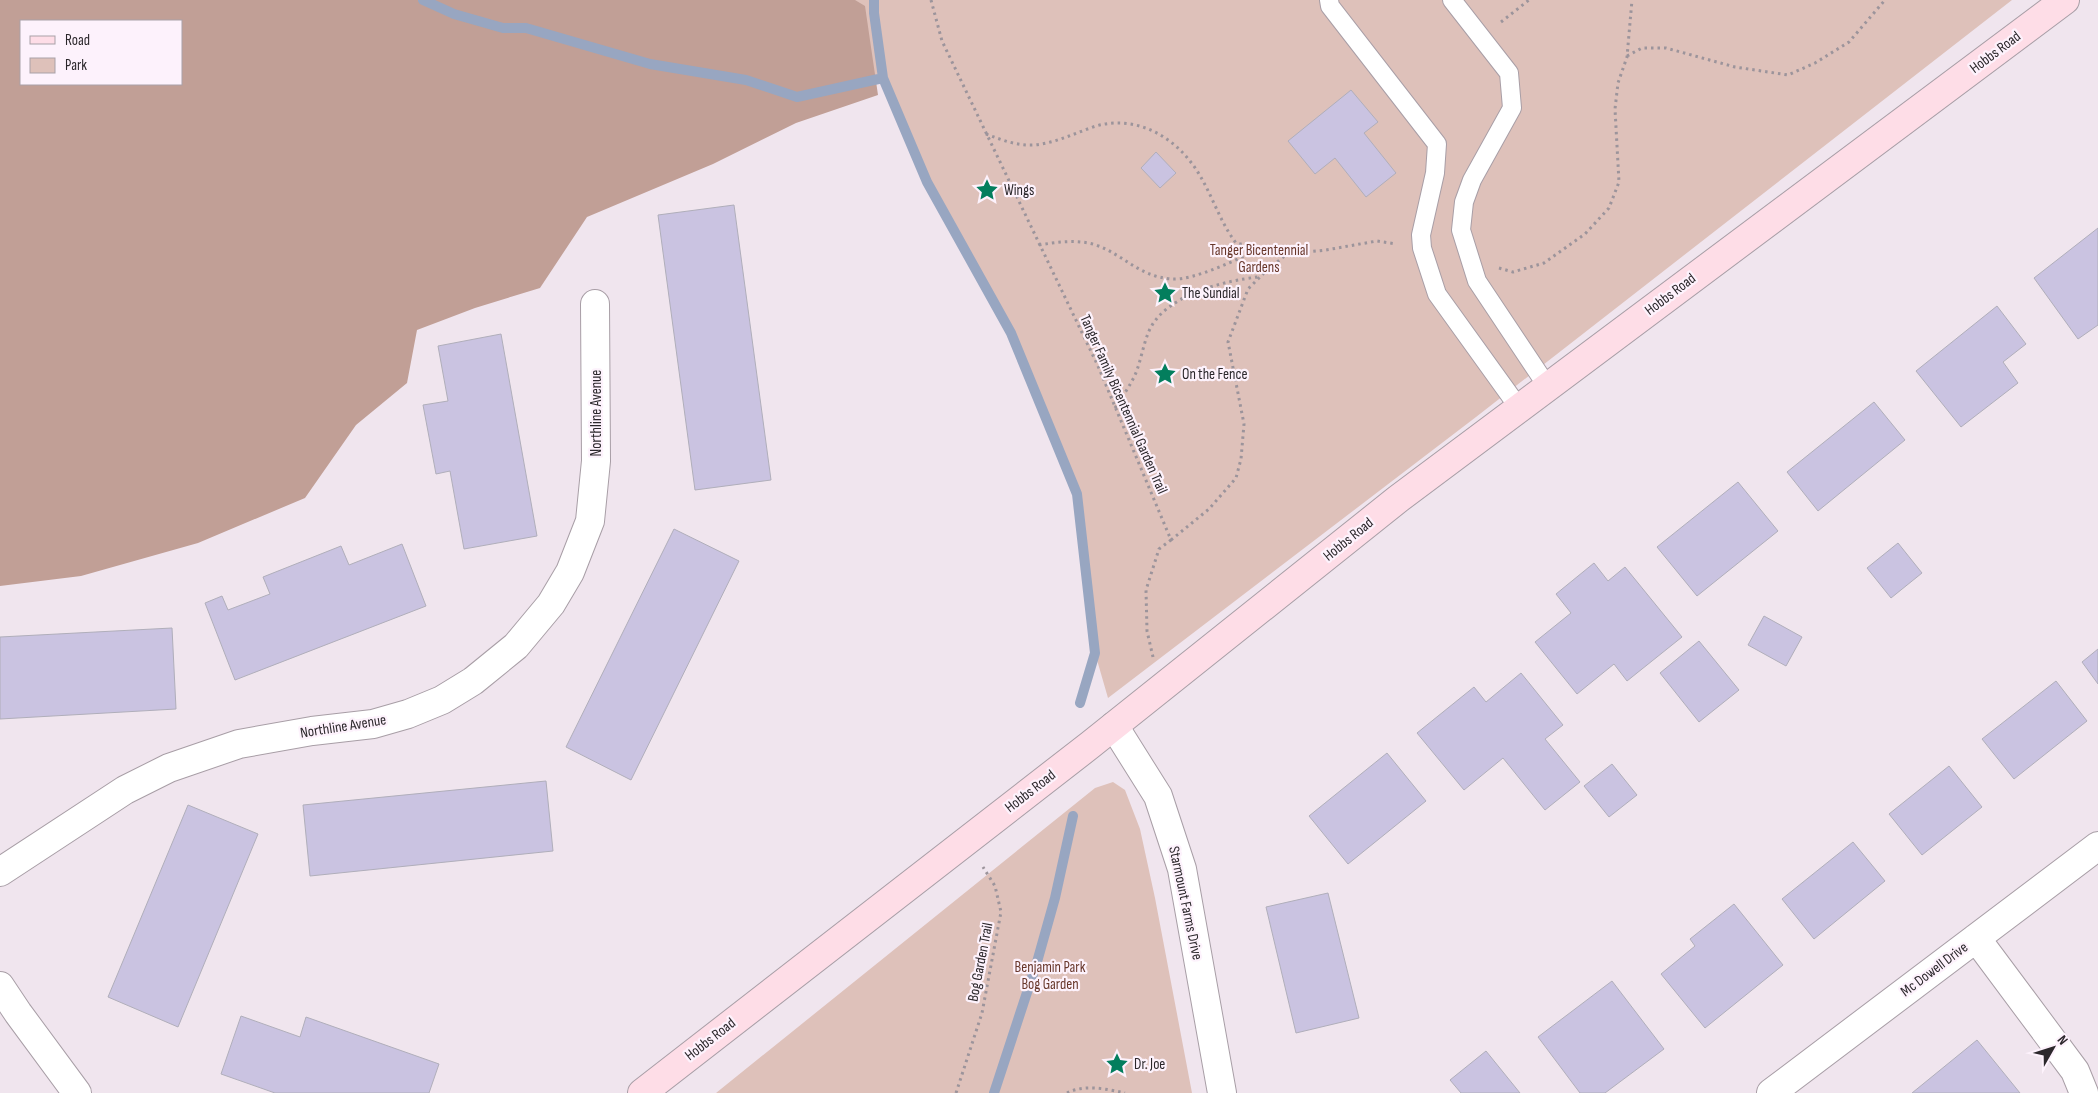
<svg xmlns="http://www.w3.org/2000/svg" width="2098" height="1093" viewBox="0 0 2098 1093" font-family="'Sofia Sans Condensed',sans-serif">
<rect width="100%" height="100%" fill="#f0e5ee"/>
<path fill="#dec1ba" d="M 427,0 L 2012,0 L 1476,417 L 1108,698 L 1095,653 L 1077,494 L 1011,333 L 927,182 L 883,78 L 503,28 Z
M 1113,782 L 1125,790 L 1140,829 L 1155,898 L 1192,1093 L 716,1093 L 1095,788 Z"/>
<path fill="#c19f96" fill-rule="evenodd" d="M 0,0 L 855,0 L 865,6 L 878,95 L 796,123 L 713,164 L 587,217 L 540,288 L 475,308 L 417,330 L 407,383 L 356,425 L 305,498 L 198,543 L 81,576 L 0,586 ZM 21,21 L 181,21 L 181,84 L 21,84 Z"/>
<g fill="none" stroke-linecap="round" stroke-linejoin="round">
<path stroke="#98a6c1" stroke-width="10" d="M 423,0 L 454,14 L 503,28 L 526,28 L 650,64 L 746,80 L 797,97 L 883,78
M 874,0 L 874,13 L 883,78 L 927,182 L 1011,333 L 1077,494 L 1095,653 L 1080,703
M 994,1093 L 1037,962 L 1055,898 L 1073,816"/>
</g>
<path fill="#cac3e1" stroke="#b0aeba" d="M 1351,90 L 1378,122 L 1364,133 L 1396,173 L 1366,197 L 1335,158 L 1315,174 L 1288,141 Z
M 1156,152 L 1176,173 L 1160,188 L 1141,168 Z
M 734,205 L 771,480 L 695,490 L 658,215 Z
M 2098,228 L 2098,325 L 2078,339 L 2034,278 Z
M 1997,306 L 2026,344 L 2003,362 L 2018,383 L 1961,427 L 1916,371 Z
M 501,334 L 537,536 L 464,549 L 450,471 L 436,474 L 423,405 L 448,401 L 438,346 Z
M 1874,402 L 1905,440 L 1818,511 L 1787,472 Z
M 1738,482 L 1778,531 L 1697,596 L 1657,547 Z
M 674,529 L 739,561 L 631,780 L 566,747 Z
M 1898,543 L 1922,573 L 1891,598 L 1867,568 Z
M 402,544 L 426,606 L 235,680 L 205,603 L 222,596 L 228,610 L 270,594 L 263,577 L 341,546 L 349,565 Z
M 1594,563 L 1608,581 L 1625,567 L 1682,637 L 1627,681 L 1614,664 L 1577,694 L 1535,642 L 1571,613 L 1556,594 Z
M 1764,616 L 1802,637 L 1786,666 L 1748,645 Z
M 172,628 L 176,709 L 0,719 L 0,637 Z
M 1699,641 L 1739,690 L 1699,722 L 1660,673 Z
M 2098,649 L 2098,684 L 2082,662 Z
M 1521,673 L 1563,725 L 1545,739 L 1580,782 L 1545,810 L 1503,758 L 1464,790 L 1417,733 L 1474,687 L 1486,702 Z
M 2056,681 L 2087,721 L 2014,779 L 1982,739 Z
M 1387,753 L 1426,801 L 1348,864 L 1309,816 Z
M 1612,764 L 1637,795 L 1609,817 L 1584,786 Z
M 1949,766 L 1982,807 L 1922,855 L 1889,814 Z
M 546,781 L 553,851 L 310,876 L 303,805 Z
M 188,805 L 258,834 L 178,1027 L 108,997 Z
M 1853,842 L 1885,881 L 1814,939 L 1782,899 Z
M 1328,893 L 1359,1018 L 1296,1033 L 1266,907 Z
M 1734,904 L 1783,965 L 1705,1028 L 1661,974 L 1695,946 L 1690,939 Z
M 1612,981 L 1664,1049 L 1605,1093 L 1580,1093 L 1538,1037 Z
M 241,1016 L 300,1037 L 306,1017 L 439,1064 L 429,1093 L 275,1093 L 221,1074 Z
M 1977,1040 L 2020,1093 L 1912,1093 Z
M 1486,1051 L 1520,1093 L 1461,1093 L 1450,1080 Z"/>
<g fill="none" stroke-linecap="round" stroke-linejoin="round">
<defs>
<path id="lane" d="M 1329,0 L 1330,6 L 1437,144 L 1435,173 L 1421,235 L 1422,248 L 1437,294 L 1519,408
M 1452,0 L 1509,73 L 1512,108 L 1472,180 L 1464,202 L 1461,230 L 1477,281 L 1547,386"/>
<path id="street" d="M 1114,726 L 1158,796 L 1182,869 L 1222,1093
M 0,872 L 125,790 L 169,768 L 239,744 L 312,731 L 373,724 L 408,714 L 442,700 L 473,681 L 516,646 L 551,604 L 570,572 L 590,521 L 596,461 L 595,304
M 1976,938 L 2075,1071 L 2084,1093
M 0,986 L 18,1013 L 77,1093
M 1771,1093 L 2098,846"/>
<path id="secondary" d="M 642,1093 L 1090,745 L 1398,499 L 2065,0"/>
</defs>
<use href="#lane" stroke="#a89ea6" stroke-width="20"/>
<use href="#street" stroke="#a89ea6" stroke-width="30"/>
<use href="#secondary" stroke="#a89ea6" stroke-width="30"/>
<path stroke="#9c949b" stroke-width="3" stroke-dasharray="2.5 4" stroke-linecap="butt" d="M 931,0 L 942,41 L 1098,366 L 1171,540 L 1159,549 L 1146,590 L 1147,631 L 1153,657
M 1501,22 L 1529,0
M 1627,56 L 1642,48 L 1666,48 L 1735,67 L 1788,75 L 1815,63 L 1849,42 L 1885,0
M 986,134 C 1002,140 1017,146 1034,145 C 1056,143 1075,133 1096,126 C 1132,116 1167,132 1190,161 C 1210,186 1217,218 1236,243 L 1287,254
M 1039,245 C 1058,242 1077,239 1096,245 C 1124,255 1138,276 1171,279 C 1194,281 1240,258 1261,248
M 1499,268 L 1513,272 L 1544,263 L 1585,234 L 1609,208 L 1619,182 L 1615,109 L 1618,83 L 1627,57 L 1632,0
M 1115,408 C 1122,397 1130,386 1135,375 C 1141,361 1143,345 1149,331 C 1165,295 1223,281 1258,277
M 1171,540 L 1209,509 L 1236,478 L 1241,459 L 1244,424 L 1228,342 L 1248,289 L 1266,271 L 1287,254 L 1326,250 L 1377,241 L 1396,244
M 956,1093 L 982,1013 L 1001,912 L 995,886 L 983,867
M 1067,1093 C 1084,1084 1107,1089 1125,1093"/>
<use href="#lane" stroke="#fff" stroke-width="18"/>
<use href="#street" stroke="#fff" stroke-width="28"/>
<use href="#secondary" stroke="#fedde7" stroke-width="28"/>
</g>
<defs>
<symbol id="sight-bare" viewBox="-9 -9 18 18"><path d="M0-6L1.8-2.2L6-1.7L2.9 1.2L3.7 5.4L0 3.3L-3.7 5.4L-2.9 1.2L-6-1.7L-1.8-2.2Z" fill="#037e5d" stroke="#fdf2fc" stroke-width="2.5" paint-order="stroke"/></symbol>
</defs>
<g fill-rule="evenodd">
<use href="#sight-bare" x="971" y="174" width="32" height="32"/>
<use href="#sight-bare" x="1149" y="277" width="32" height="32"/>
<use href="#sight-bare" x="1149" y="358" width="32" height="32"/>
<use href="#sight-bare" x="1101" y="1048" width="32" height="32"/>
</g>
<g text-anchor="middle" stroke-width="4.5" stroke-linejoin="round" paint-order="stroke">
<g font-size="15" fill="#2b272b" stroke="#fdf2fc">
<text transform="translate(1995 52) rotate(-37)" y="5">Hobbs Road</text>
<text transform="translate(1670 294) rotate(-37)" y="5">Hobbs Road</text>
<text transform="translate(1124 404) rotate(66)" y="5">Tanger Family Bicentennial Garden Trail</text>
<text transform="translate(596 413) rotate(-90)" y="5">Northline Avenue</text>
<text transform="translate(1348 539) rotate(-39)" y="5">Hobbs Road</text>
<text transform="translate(343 726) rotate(-9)" y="5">Northline Avenue</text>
<text transform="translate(1030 791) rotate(-38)" y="5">Hobbs Road</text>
<text transform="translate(1186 903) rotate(78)" y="5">Starmount Farms Drive</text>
<text transform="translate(980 962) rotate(-79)" y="5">Bog Garden Trail</text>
<text transform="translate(1934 969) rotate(-37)" y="5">Mc Dowell Drive</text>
<text transform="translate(710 1039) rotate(-38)" y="5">Hobbs Road</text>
</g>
<g font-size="15" fill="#2b272b" stroke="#fdf2fc" text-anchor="start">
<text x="1004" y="195">Wings</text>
<text x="1182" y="298">The Sundial</text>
<text x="1182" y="379">On the Fence</text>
<text x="1134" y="1069">Dr. Joe</text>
</g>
<g font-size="15" fill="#68372b" stroke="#fdf2fc">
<text x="1259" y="255">Tanger Bicentennial<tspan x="1259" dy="17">Gardens</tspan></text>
<text x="1050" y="972">Benjamin Park<tspan x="1050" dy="17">Bog Garden</tspan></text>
</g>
</g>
<rect x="20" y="20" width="162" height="65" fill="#fdf2fc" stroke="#a9a1a8"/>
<rect x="30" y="36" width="25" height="8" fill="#fedde7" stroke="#a9a1a8"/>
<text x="65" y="45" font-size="15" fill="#2b272b">Road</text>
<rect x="30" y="58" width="25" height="15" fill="#dec1ba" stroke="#a9a1a8"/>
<text x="65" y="70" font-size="15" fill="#2b272b">Park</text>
<g transform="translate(2053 1048) rotate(51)" stroke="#fdf2fc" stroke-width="4" paint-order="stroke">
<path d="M0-4L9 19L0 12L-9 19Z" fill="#2b272b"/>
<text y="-8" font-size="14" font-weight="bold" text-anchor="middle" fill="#2b272b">N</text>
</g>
</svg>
